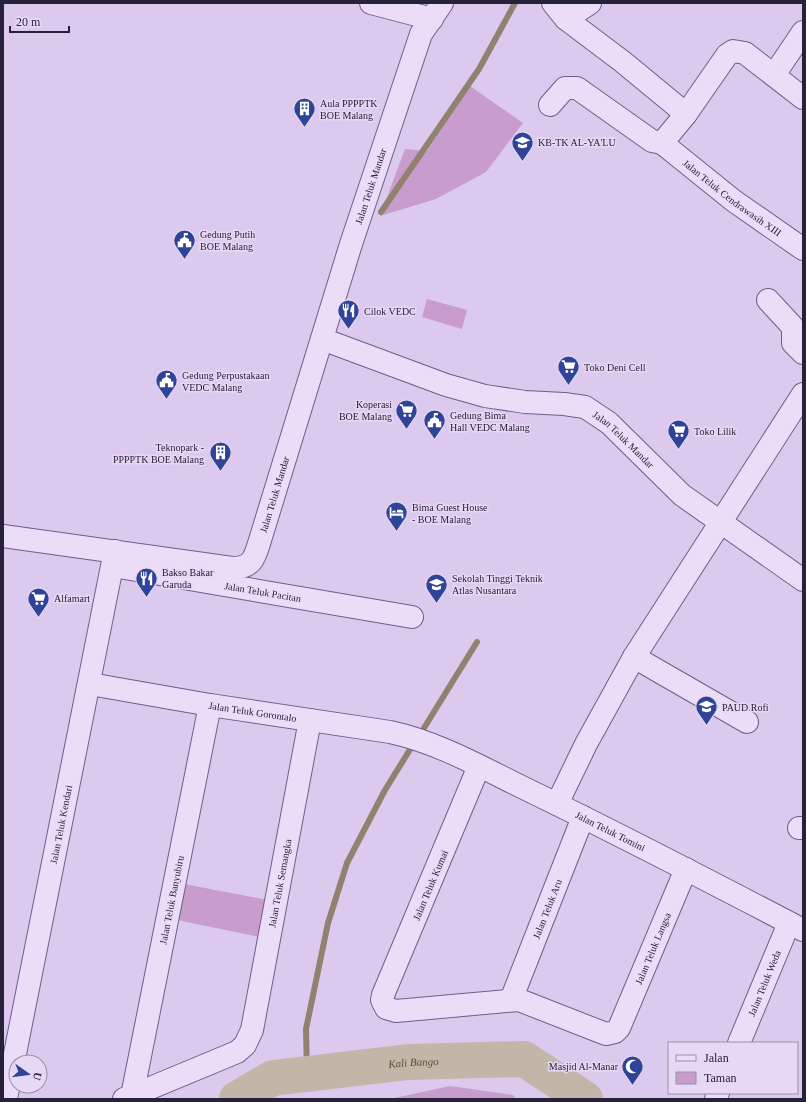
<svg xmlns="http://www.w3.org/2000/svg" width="806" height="1102" viewBox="0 0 806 1102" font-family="Georgia,serif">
<rect width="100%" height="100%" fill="#dcc9ee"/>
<path fill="#c89ccc" d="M 470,86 L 523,123 L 486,172 L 436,199 L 380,216 L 405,149 L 427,151 Z
M 427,299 L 467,310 L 462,329 L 422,317 Z
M 179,883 L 268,900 L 260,937 L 172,919 Z
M 450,1086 L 513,1095 L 516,1099 L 390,1099 Z"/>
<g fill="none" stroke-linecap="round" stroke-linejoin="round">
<path stroke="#918270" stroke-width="6" d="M 381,212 L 479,69 L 515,3
M 424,728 L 477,642
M 307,1074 L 306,1029 L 328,923 L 347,863 L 385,790 L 414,743"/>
<path stroke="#c2b6a9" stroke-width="36" id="s1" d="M 237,1099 L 273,1078 L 408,1062 L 524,1059 L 585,1099"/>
<defs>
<g id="minor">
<path d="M 371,3 L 432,19"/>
<path d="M 553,3 L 566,19 L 623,62 L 686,114"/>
<path d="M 566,19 L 590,3"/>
<path d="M 774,75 L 803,32"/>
<path d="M 550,105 L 565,88 L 577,88 L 652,141 L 662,143"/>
<path d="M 662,143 L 686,114 L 727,55 L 733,51 L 745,53 L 803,98"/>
<path id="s2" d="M 662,143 L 734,201 L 803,249"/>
<path d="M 768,300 L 793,327 L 793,343 L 803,353"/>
<path id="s3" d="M 322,339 L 446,385 L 485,396 L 525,402 L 564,404 L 585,407 L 609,423 L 682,495 L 803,580"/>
<path id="s4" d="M 3,536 L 232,568 C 254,568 255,556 261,537 L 351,244 L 421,34 L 442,3"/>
<path id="s5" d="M 113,566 L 412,617"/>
<path d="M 634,657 L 747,722"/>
<path id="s6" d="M 90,684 L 210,705 L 390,732 C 441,743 486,770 532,792 C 623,836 713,883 803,930"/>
<path id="s7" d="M 479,766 L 383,995 L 382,1000 L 386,1008 L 396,1011 L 519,1000 L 606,1034 L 615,1032 L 619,1028 L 686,869"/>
<path d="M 557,804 L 586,744 L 634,657 L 803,394"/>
<path d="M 799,828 L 803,828"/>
<path id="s8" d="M 511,1000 L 583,817"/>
<path id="s9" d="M 739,1043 L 789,923"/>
<path id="s10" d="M 132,1096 L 210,705"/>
<path id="s11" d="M 6,1099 L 115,551"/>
<path id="s12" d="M 124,1099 L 237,1052 L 245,1045 L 252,1030 L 310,720"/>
<path d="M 716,1099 L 718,1093"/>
</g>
</defs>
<use href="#minor" stroke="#6d5e8a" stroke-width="24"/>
<use href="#minor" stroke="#ebdcf8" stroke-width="22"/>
</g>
<defs>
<symbol id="building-pin" viewBox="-11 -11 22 30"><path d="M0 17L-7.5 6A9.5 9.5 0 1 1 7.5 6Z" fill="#2f4498" stroke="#e7d8f5"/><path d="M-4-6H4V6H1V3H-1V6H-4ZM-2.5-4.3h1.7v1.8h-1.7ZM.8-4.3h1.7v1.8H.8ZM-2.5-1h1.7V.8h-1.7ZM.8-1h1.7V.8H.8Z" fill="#fff"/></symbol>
<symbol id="school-pin" viewBox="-11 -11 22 30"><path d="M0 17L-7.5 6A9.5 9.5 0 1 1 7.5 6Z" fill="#2f4498" stroke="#e7d8f5"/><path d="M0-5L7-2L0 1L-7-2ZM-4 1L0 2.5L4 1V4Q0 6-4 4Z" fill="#fff"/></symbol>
<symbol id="civic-pin" viewBox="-11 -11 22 30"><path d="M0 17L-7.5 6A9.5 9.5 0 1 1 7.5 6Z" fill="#2f4498" stroke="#e7d8f5"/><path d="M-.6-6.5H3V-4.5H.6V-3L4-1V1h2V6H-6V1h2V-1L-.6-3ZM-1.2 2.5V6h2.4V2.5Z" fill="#fff"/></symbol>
<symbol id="restaurant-pin" viewBox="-11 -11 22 30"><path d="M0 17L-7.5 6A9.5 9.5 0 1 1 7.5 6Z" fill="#2f4498" stroke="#e7d8f5"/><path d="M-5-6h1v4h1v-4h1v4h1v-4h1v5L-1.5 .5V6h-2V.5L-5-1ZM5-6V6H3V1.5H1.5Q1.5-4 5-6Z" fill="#fff"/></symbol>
<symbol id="supermarket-pin" viewBox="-11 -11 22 30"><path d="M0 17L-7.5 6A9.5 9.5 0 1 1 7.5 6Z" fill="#2f4498" stroke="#e7d8f5"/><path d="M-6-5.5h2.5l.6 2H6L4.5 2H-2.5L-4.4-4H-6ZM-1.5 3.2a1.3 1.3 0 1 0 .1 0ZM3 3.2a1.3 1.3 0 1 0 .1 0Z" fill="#fff"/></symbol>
<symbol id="hotel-pin" viewBox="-11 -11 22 30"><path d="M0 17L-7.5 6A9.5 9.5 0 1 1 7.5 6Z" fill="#2f4498" stroke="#e7d8f5"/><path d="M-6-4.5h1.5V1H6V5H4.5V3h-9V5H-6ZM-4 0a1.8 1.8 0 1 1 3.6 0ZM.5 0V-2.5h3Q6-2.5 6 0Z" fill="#fff"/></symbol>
<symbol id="university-pin" viewBox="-11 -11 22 30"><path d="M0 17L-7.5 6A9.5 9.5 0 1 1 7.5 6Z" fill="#2f4498" stroke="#e7d8f5"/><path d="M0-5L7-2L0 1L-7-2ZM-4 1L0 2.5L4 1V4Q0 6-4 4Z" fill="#fff"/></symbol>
<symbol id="mosque-pin" viewBox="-11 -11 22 30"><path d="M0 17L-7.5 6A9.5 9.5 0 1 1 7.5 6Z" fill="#2f4498" stroke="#e7d8f5"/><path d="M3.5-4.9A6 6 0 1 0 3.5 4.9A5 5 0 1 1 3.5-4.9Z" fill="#fff"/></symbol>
</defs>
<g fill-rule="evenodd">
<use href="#building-pin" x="292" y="96" width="25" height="34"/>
<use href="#school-pin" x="510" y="130" width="25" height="34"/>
<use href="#civic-pin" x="172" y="228" width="25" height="34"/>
<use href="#restaurant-pin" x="336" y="298" width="25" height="34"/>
<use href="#supermarket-pin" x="556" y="354" width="25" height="34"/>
<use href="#civic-pin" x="154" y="368" width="25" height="34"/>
<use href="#supermarket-pin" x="394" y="398" width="25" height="34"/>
<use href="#civic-pin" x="422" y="408" width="25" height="34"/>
<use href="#supermarket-pin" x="666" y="418" width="25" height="34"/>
<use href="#building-pin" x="208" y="440" width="25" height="34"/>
<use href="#hotel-pin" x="384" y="500" width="25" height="34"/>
<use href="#restaurant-pin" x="134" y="566" width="25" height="34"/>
<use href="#university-pin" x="424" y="572" width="25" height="34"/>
<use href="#supermarket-pin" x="26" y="586" width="25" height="34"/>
<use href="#school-pin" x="694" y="694" width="25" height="34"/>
<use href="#mosque-pin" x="620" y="1054" width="25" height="34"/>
</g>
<g text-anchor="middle" stroke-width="3" stroke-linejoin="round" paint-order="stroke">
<g font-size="10" fill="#28213b" stroke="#e7d8f5" text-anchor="start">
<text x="320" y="107">Aula PPPPTK<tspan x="320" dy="12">BOE Malang</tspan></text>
<text x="538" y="146">KB-TK AL-YA'LU</text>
<text x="200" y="238">Gedung Putih<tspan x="200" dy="12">BOE Malang</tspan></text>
<text x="364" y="315">Cilok VEDC</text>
<text x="584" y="371">Toko Deni Cell</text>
<text x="182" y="379">Gedung Perpustakaan<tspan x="182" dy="12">VEDC Malang</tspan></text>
<text x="392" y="408" text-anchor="end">Koperasi<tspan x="392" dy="12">BOE Malang</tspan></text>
<text x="450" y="419">Gedung Bima<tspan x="450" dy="12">Hall VEDC Malang</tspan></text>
<text x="694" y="435">Toko Lilik</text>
<text x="204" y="451" text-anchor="end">Teknopark -<tspan x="204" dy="12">PPPPTK BOE Malang</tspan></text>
<text x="412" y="511">Bima Guest House<tspan x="412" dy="12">- BOE Malang</tspan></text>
<text x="162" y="576">Bakso Bakar<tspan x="162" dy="12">Garuda</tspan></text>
<text x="452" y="582">Sekolah Tinggi Teknik<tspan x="452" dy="12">Atlas Nusantara</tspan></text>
<text x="54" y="602">Alfamart</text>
<text x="722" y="711">PAUD Rofi</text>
<text x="618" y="1070" text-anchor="end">Masjid Al-Manar</text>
</g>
<g font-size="10" fill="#28213b" stroke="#e7d8f5">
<text dy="4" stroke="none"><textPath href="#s4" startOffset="646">Jalan Teluk Mandar</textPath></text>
<text dy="4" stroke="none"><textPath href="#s2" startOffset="89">Jalan Teluk Cendrawasih XIII</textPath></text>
<text dy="4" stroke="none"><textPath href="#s3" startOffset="324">Jalan Teluk Mandar</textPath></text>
<text dy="4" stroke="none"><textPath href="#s4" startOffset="323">Jalan Teluk Mandar</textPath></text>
<text dy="4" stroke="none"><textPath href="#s5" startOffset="152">Jalan Teluk Pacitan</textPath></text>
<text dy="4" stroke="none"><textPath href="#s6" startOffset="165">Jalan Teluk Gorontalo</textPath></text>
<text dy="4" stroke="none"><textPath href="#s11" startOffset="280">Jalan Teluk Kendari</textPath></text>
<text dy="4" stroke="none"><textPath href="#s6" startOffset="546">Jalan Teluk Tomini</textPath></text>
<text dy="4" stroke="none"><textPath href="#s12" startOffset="299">Jalan Teluk Semangka</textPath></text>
<text transform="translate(430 885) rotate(-67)" y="4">Jalan Teluk Kumai</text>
<text dy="4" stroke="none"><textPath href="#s10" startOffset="200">Jalan Teluk Banyubiru</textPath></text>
<text dy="4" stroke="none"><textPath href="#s8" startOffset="98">Jalan Teluk Aru</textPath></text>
<text dy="4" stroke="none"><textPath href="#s7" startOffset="591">Jalan Teluk Langsa</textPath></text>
<text dy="4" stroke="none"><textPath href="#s9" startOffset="65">Jalan Teluk Weda</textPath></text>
</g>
<g font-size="11" font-style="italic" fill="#5a4f31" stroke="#e7d8f5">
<text dy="4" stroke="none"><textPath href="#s1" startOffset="183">Kali Bango</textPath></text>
</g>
</g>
<rect width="806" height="1102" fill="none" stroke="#28213b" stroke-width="8"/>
<rect x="668" y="1042" width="130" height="52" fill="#e7d8f5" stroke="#9b8fab"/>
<rect x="676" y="1055" width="20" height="6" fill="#ebdcf8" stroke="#9b8fab"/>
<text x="704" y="1062" font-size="12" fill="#28213b">Jalan</text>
<rect x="676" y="1072" width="20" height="12" fill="#c89ccc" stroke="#9b8fab"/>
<text x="704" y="1082" font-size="12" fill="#28213b">Taman</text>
<g transform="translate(28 1074) rotate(104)"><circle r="19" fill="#e7d8f5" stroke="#9b8fab"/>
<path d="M0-3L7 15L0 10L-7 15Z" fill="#2f4498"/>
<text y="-6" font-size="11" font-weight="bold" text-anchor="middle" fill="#28213b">U</text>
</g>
<path d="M10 26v6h59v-6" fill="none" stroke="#28213b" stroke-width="2"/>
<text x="16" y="26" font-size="12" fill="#28213b" stroke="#e7d8f5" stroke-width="3" paint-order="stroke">20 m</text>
</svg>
